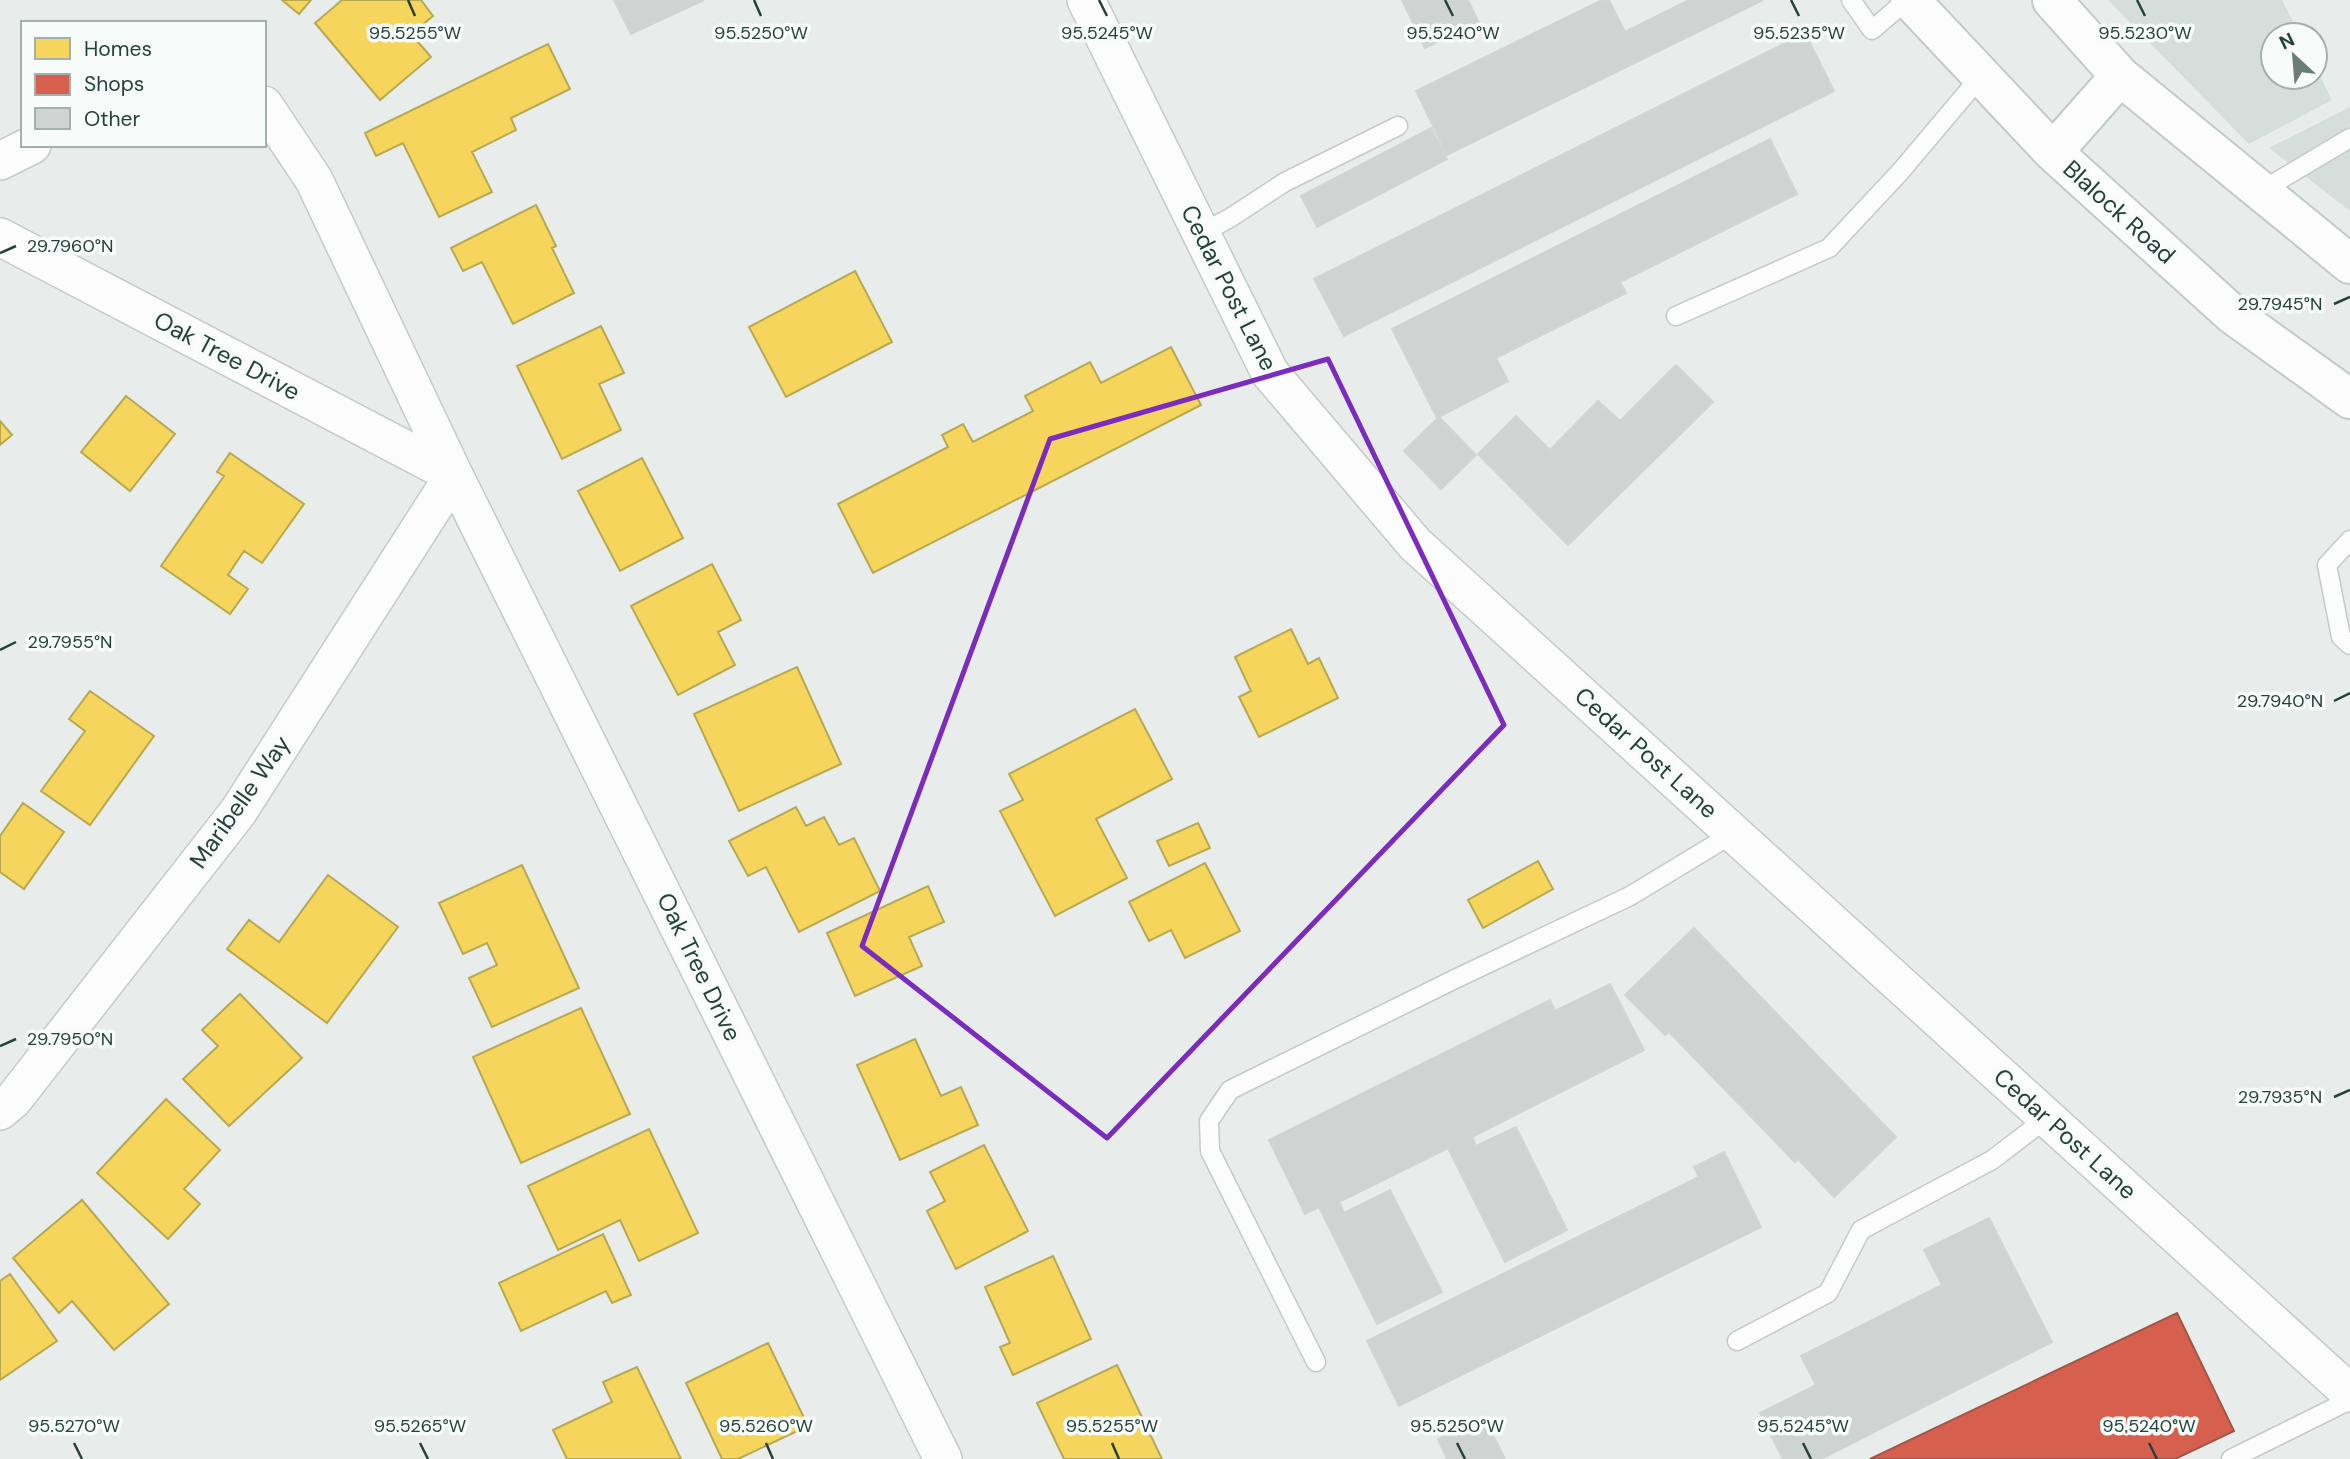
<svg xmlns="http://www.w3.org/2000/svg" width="2350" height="1459" viewBox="0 0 2350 1459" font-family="'DM Sans',sans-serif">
<rect width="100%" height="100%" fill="#e8edeb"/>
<path fill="#d6dedb" d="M 2108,0 L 2282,0 L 2300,35 L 2273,35 L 2273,77 L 2315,77 L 2315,66 L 2332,100 L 2249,144 Z
M 2350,107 L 2350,211 L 2269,148 Z"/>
<path fill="#f6d55c" stroke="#b7a952" stroke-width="2" d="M 282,0 L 311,0 L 299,14 Z
M 342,0 L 421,0 L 433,16 L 411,34 L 431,57 L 380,100 L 315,23 Z
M 548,44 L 570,89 L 511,118 L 516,130 L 472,152 L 492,192 L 439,217 L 403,143 L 376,156 L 365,133 Z
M 536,205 L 556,246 L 552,248 L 574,293 L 513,324 L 482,262 L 463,271 L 451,248 Z
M 855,271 L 892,342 L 786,397 L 749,327 Z
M 601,326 L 624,373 L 599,384 L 621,430 L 562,459 L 517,366 Z
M 1171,347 L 1201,405 L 873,573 L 838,504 L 948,447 L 942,435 L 963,424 L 973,442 L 1033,411 L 1025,396 L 1090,362 L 1101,383 Z
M 126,396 L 175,434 L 130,491 L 81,452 Z
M 0,421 L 12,435 L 0,445 Z
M 230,453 L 304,504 L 262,563 L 244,551 L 228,575 L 248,589 L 230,614 L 161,566 L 224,476 L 217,472 Z
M 642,458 L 683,538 L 620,571 L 578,491 Z
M 712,564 L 741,620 L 718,632 L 735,665 L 678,695 L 631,606 Z
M 1291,629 L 1308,664 L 1319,658 L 1338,698 L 1259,737 L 1239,697 L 1251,691 L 1235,657 Z
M 797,667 L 841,764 L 739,811 L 694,714 Z
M 90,691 L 154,736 L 90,825 L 41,791 L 85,731 L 69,719 Z
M 1135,709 L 1172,779 L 1096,819 L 1127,878 L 1055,916 L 1000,811 L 1023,800 L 1009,774 Z
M 23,803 L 64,832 L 24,889 L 0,872 L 0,836 Z
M 796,807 L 806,826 L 824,817 L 839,845 L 854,838 L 880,891 L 799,932 L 766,867 L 748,876 L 729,841 Z
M 1198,823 L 1210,848 L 1169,866 L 1157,841 Z
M 1538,861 L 1553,889 L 1483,928 L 1468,900 Z
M 1205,863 L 1240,931 L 1185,958 L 1171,930 L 1149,941 L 1129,902 Z
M 522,865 L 579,988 L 492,1027 L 469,978 L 497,965 L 487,943 L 463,954 L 439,903 Z
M 328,875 L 398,927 L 327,1023 L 227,949 L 249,920 L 279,942 Z
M 928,886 L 944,922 L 909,937 L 922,966 L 855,996 L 827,933 Z
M 240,994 L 302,1058 L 229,1126 L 183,1079 L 218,1046 L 202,1030 Z
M 581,1008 L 630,1114 L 521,1163 L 473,1057 Z
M 915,1039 L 941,1096 L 961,1087 L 978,1125 L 900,1160 L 857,1065 Z
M 166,1099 L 220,1150 L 184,1189 L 200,1204 L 168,1239 L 97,1173 Z
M 649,1129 L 698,1233 L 639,1261 L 620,1220 L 558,1250 L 528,1186 Z
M 984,1145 L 1028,1231 L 956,1269 L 927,1211 L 945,1201 L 930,1172 Z
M 82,1200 L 169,1304 L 114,1350 L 72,1301 L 59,1313 L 13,1258 Z
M 603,1234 L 631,1295 L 612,1303 L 606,1291 L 521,1331 L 499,1283 Z
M 1053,1256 L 1091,1339 L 1013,1375 L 1000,1347 L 1010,1343 L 985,1287 Z
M 10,1274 L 57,1341 L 0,1380 L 0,1281 Z
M 768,1343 L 808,1426 L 738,1459 L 722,1459 L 686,1383 Z
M 1117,1365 L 1162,1459 L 1064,1459 L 1037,1403 Z
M 637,1367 L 681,1459 L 567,1459 L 553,1430 L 612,1402 L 603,1382 Z"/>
<path fill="#d6604d" stroke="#a15747" stroke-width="2" d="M 2177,1313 L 2234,1431 L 2175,1459 L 1870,1459 Z"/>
<path fill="#cfd4d2" stroke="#d1d6d4" stroke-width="2" d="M 614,0 L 704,0 L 631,34 Z
M 1402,0 L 1468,0 L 1479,23 L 1425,48 Z
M 1602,0 L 1609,0 L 1625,32 L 1689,0 L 1763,0 L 1447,155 L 1416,91 Z
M 1805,33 L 1834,91 L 1344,336 L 1314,279 Z
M 1431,128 L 1447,159 L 1317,227 L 1301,196 Z
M 1770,139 L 1797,194 L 1620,282 L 1626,293 L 1496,358 L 1508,381 L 1437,418 L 1392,329 Z
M 1676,365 L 1713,402 L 1568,545 L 1478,454 L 1516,416 L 1550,450 L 1598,401 L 1620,421 Z
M 1439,417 L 1476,455 L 1441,489 L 1404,451 Z
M 1694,928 L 1896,1137 L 1834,1197 L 1798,1159 L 1795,1162 L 1669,1032 L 1665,1035 L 1625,995 Z
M 1610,984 L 1644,1050 L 1472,1137 L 1476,1146 L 1516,1127 L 1567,1230 L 1505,1262 L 1448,1148 L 1339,1202 L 1344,1213 L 1390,1190 L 1442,1292 L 1377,1324 L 1319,1207 L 1305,1214 L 1269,1140 L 1550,1000 L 1555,1011 Z
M 1724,1152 L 1761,1227 L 1399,1406 L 1367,1341 L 1699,1177 L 1694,1167 Z
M 1989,1218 L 2052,1342 L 1821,1459 L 1783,1459 L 1760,1413 L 1816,1385 L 1801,1356 L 1942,1285 L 1924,1250 Z
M 1484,1417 L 1505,1459 L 1447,1459 L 1438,1439 Z"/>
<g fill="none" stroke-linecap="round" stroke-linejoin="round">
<defs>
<path id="lane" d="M 1851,0 L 1872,30 L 1907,0
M 2261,191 L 2350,138
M 1200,234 L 1230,218 L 1285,182 L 1398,126
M 1676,316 L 1829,248 L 1900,172 L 1981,76
M 2350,540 L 2327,565 L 2341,637 L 2350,645
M 1737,1341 L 1828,1293 L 1861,1230 L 1992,1160 L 2047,1118
M 1316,1362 L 1210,1151 L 1209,1121 L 1230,1090 L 1453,980 L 1630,896 L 1734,833
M 2231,1459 L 2350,1400"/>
<path id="street" d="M 1086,0 L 1270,373 L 1415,544 L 2350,1393
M 0,161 L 32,145
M 0,237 L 454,475 L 943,1459
M 0,1111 L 13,1100 L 238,812 L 454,475 L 314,180 L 264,105"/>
<path id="secondary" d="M 1910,0 L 2053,152 L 2232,314 L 2350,399
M 2052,0 L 2120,76 L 2350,264
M 2053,152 L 2120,76"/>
</defs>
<use href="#lane" stroke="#c5cac8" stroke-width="21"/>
<use href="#street" stroke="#c5cac8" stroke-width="40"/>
<use href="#secondary" stroke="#c3cbc8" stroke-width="42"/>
<use href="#lane" stroke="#fcfcfc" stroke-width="18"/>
<use href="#street" stroke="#fcfcfc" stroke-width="37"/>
<use href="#secondary" stroke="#fcfcfc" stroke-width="38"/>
</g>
<path fill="none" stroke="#7b2cbf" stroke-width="5" stroke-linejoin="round" d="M 1328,359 L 1504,725 L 1107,1138 L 862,946 L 1050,439 Z"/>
<path fill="none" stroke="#24423a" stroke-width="2.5" d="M 408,0 L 415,16M 754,0 L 761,16M 1099,0 L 1107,16M 1445,0 L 1453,16M 1791,0 L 1799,16M 2137,0 L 2145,16M 0,253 L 16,246M 2334,304 L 2350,297M 0,650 L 16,642M 2334,701 L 2350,693M 0,1046 L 16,1039M 2334,1097 L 2350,1090M 74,1443 L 82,1459M 420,1443 L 428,1459M 766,1443 L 773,1459M 1112,1443 L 1119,1459M 1457,1443 L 1465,1459M 1803,1443 L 1811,1459M 2149,1443 L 2157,1459"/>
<g text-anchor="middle" stroke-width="7" stroke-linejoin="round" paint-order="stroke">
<g font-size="24" fill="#24423a" stroke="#f7fbf9">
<text transform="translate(2119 212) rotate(42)" y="8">Blalock Road</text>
<text transform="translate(1229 288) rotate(63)" y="8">Cedar Post Lane</text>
<text transform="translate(227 356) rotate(28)" y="8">Oak Tree Drive</text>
<text transform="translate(1646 753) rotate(42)" y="8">Cedar Post Lane</text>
<text transform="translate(240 802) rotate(-55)" y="8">Maribelle Way</text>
<text transform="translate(699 967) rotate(64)" y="8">Oak Tree Drive</text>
<text transform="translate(2065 1134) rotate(42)" y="8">Cedar Post Lane</text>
</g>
</g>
<g font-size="18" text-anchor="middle" fill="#24423a" stroke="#f7fbf9" stroke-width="7" stroke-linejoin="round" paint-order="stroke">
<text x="415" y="39">95.5255°W</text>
<text x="761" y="39">95.5250°W</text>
<text x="1107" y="39">95.5245°W</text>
<text x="1453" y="39">95.5240°W</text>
<text x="1799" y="39">95.5235°W</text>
<text x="2145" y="39">95.5230°W</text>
<text x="70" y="252">29.7960°N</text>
<text x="2280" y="310">29.7945°N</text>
<text x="70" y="648">29.7955°N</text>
<text x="2280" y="707">29.7940°N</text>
<text x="70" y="1045">29.7950°N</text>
<text x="2280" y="1103">29.7935°N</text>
<text x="74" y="1432">95.5270°W</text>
<text x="420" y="1432">95.5265°W</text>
<text x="766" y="1432">95.5260°W</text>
<text x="1112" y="1432">95.5255°W</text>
<text x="1457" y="1432">95.5250°W</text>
<text x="1803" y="1432">95.5245°W</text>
<text x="2149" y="1432">95.5240°W</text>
</g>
<rect x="21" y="21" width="245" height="126" fill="#f7fbf9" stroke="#a3b1ad" stroke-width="2"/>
<rect x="35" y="38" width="35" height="21" fill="#f6d55c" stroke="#a3b1ad" stroke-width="2"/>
<text x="84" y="56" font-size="21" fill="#24423a">Homes</text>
<rect x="35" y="74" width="35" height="21" fill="#d6604d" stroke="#a3b1ad" stroke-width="2"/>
<text x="84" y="91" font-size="21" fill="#24423a">Shops</text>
<rect x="35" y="108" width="35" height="21" fill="#cfd4d2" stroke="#a3b1ad" stroke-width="2"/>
<text x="84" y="126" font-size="21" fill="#24423a">Other</text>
<g transform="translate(2294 56) rotate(334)"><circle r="33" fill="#f7fbf9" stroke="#a3b1ad" stroke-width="2"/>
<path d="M0-5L12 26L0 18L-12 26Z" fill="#697e78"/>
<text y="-10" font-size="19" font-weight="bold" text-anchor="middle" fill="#24423a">N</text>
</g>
</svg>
